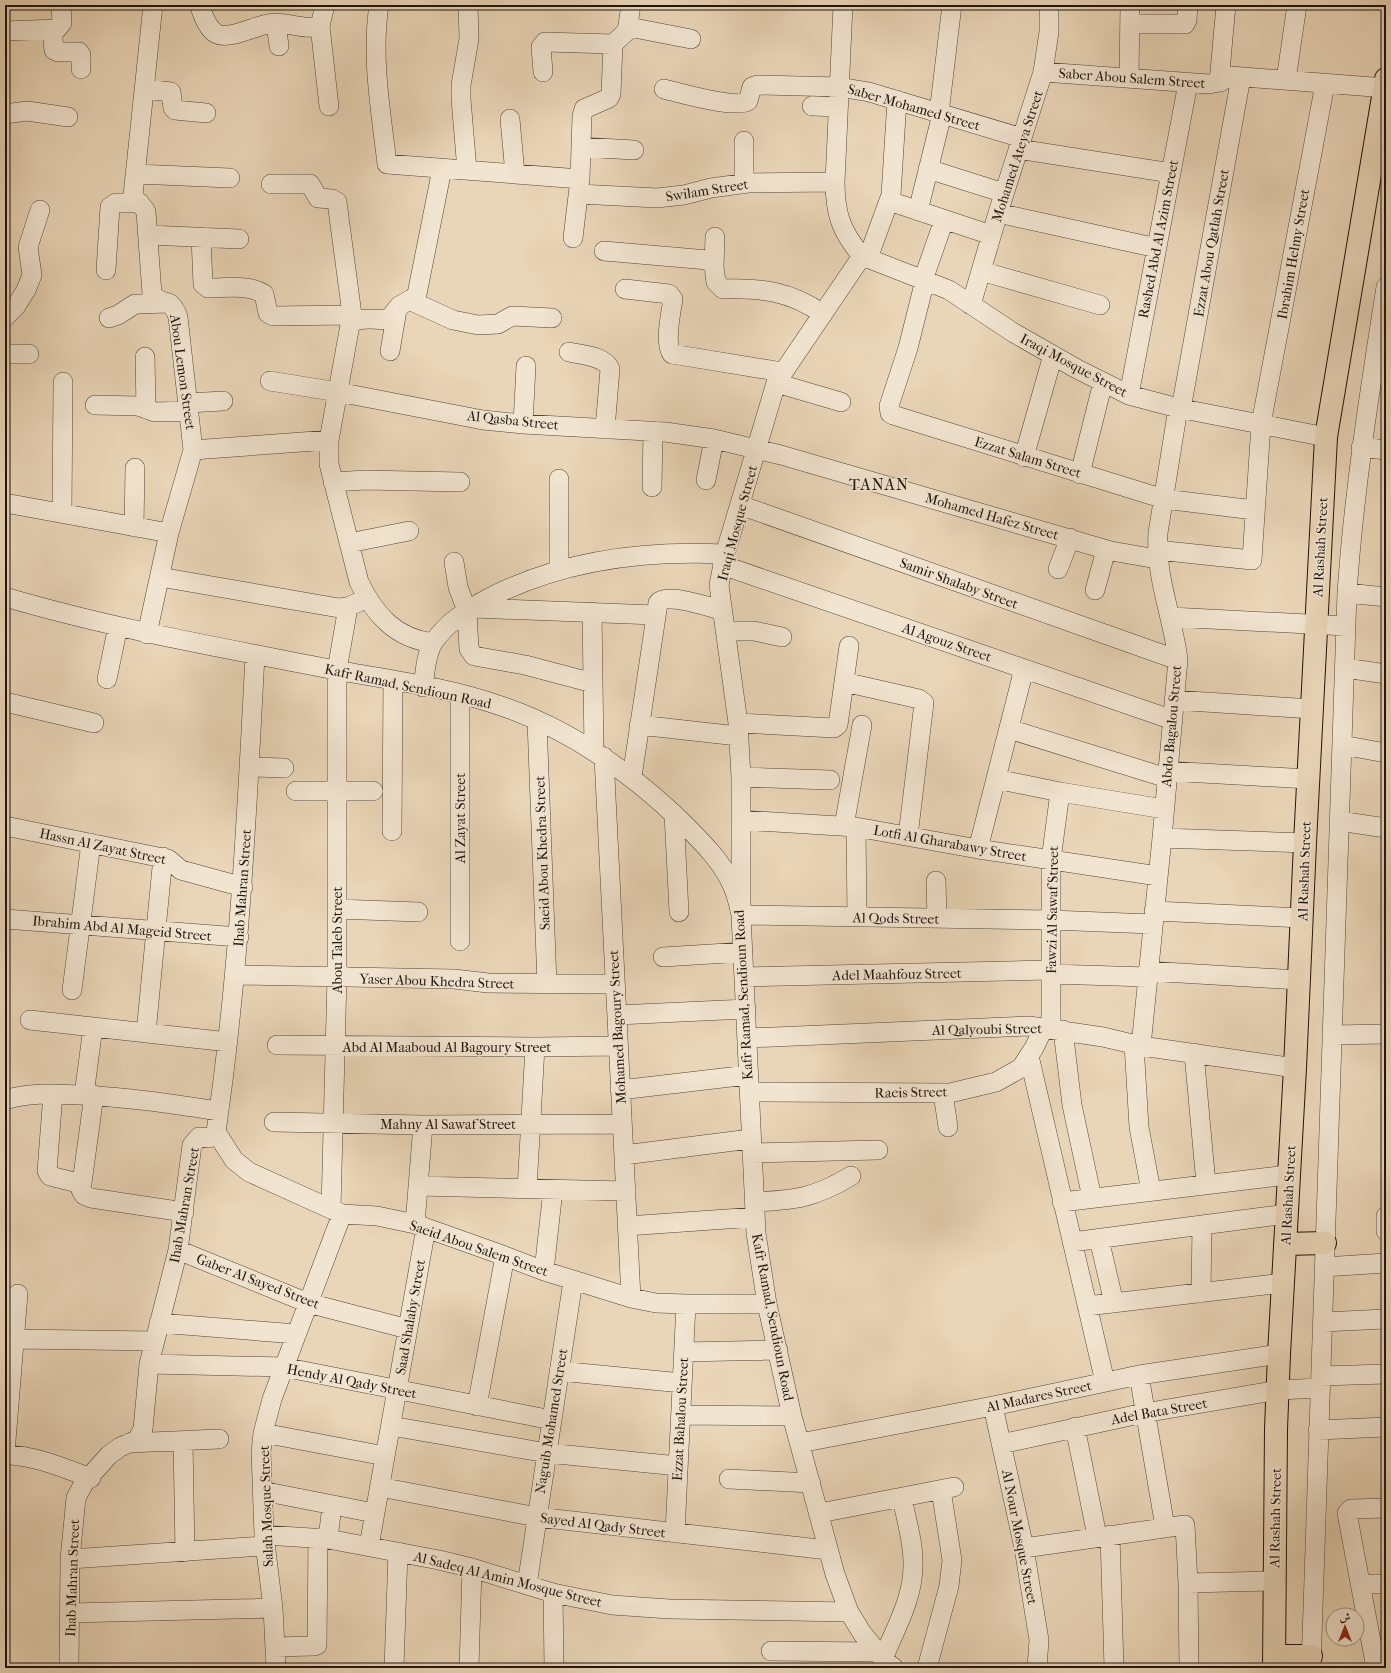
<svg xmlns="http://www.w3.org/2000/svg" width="1391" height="1673" viewBox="0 0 1391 1673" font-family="'IM FELL French Canon',Amiri,serif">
<rect width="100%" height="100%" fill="#e9d5b7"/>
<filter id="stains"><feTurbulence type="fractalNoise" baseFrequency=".005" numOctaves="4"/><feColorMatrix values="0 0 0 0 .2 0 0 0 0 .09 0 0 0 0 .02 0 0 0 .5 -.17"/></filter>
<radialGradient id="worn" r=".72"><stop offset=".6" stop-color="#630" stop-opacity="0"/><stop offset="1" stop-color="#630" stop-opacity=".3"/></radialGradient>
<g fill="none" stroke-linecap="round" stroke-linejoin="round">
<defs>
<path id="minor" d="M 199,5 C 203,14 207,29 217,34 C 229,40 255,26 268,24 C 286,20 302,31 320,26 L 325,5
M 379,5 C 371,58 381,112 387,164 L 580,179
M 843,5 L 835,182 C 835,213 841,232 862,256 L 949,290 L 1014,333 L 1077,369 L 1129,395 L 1178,408 L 1326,437
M 276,23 L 279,46
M 1130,24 L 1185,24 L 1187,20 L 1188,5
M 320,26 L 329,106
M 629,27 L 691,39
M 52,30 L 54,50 L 58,52 L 79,52 L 81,55 L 81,69
M 5,31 L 57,29 L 62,23 L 61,5
M 543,72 L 541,47 L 545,42 L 613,44
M 1043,72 L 1209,84 L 1220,82 L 1230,76 L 1386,88
M 1129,78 L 1130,5
M 1286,80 L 1297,5
M 1219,82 L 1226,5
M 145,89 L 171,92 L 173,108 L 175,110 L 206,113
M 664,89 C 680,93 736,109 748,101 L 752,87 L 757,85 L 839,87 L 869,92 L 1022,138
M 812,106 L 838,107
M 939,113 L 952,5
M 5,114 L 27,111 L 68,117
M 510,119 L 515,174
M 581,147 L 634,150
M 1018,149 L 1171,173
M 928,169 L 1004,193
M 467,170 L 461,99 L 461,85 L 469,39 L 468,5
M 136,174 L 230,178
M 744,183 L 744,141
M 271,184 L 310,184 L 318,198 L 332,199 L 337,202 L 353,322
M 579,194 L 657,198 L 684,195 L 711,188 L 748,183 L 835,182
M 889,201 L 991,235
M 918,211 L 942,114
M 998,213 L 1157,248
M 148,235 L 239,239
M 201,237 L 203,284 L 208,288 C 226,288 248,284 264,294 L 268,313 L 273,316 L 352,315
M 573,238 L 580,179 L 582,116 L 584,109 L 609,98 L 611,94 L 613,44 L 627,31 L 631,5
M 604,251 L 708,260 L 714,267 L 716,282 L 723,289 C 762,288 790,291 823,314
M 862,256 L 776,383 L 725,554 L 719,585 L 738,723 L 741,777 L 741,915 L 1051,920 L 1152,924
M 868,258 L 891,195 L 897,100
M 714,267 L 715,237
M 106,270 L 110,207 L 116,203 L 140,203
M 981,271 L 1100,305
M 923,280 L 944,220
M 925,280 L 908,348 L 889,406 L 890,413 L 893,415 L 1164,499 L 1254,510
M 625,289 L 669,294 L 673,299 C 671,313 664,343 672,354 L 782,372
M 409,300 L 453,320 L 478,325 L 498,324 L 512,316 L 552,318
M 971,305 L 998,213 L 1043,72 L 1049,32 L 1049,5
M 5,317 L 16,306 L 26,290 L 32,275 L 28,247 L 40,210
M 109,318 L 118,315 L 135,304 L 169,303
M 390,351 L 397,310
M 569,352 C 582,355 605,356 610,369 L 605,429
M 5,354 L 29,354
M 145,357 L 146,409
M 270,381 L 338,392 L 483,420 L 523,424 L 665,432 L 714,439 L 781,455 L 1111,551 L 1157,559
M 776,383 L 841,402
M 1129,395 L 1188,83
M 188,403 L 223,401
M 95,405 L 138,406 L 155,412 L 189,411
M 1181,409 L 1241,77
M 523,424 L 526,366
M 1361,447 L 1386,450
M 193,450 L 329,440
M 1024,457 L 1053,355
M 1080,474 L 1103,382
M 706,480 L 714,439
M 333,482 L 366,480 L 460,482
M 652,487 L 653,431
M 5,503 L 169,533
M 740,505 L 1178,660
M 62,513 L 63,382
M 134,527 L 135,468
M 349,543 L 409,531
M 1157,550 L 1252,560 L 1261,424 L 1325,84
M 454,562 L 458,587 L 467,611 L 469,649 L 474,656 L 525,665 L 593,683
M 722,565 L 1173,720
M 1058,569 L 1070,538
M 559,570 L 559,479
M 160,577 L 339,608 L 348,607 L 359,602
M 1095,590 L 1106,550
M 1347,593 L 1386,597
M 5,597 C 110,628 218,647 325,668 C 383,679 443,686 498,705 C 568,728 628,770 681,821 C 700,840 723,862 733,887 C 737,896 739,906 741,915 L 756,1233 L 767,1304 L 792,1416 L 835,1574 L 849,1612 L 862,1633 L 883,1659 L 894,1668
M 473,608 L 655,615
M 592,612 L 594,750
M 1171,617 L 1346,626
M 725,631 L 754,631 L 782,637
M 147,634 L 169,533 L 193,450 L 178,317 C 170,295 164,308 152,294 L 146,212 C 143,205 136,202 133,195 L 153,5
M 433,643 C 395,638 375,615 359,582 L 329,464 L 329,440 L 350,325 C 358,315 378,321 389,319 L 399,306 L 414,298 L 417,294 L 442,169
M 1345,668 L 1386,674
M 107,679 L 118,626
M 844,682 L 919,699 L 924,703 L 908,836
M 423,687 C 425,673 426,654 433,643 C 446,623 467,610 487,599 C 561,560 643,550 725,554
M 460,695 L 460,941
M 1174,700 L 1312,709
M 5,702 L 94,723
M 537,721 L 547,984
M 738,723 L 834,728 L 838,725 L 849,646
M 639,725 L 738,736
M 1009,729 L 1167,778
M 1342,745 L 1386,753
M 604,757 L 631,1298
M 250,767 L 284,768
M 1167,771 L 1308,779
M 632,777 L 658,603 C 666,592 709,607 721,610
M 741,777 L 830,780
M 996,779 L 1060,792 L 1164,809
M 296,791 L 373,791
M 674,814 L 679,912
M 741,820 L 856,827 L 978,849 L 1158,876
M 1339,821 L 1386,828
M 5,826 L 168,859 L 181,870 L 243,887
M 844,826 L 862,725
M 856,827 L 857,917
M 392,831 L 393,681
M 1162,838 L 1305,843
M 978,849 L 1024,669
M 936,881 L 937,918
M 337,909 L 418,912
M 1154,911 L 1302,918
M 5,919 L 239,937
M 663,957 L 743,952
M 1147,971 L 1299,980
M 1051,974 L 1147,977
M 236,975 L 454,979 L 488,983 L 614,984
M 744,977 L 1051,970
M 72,990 L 91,843
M 617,1015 L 746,1009
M 30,1020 L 228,1042
M 1051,1028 L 1051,860 L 1060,792
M 1063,1030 L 1072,1105 L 1092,1198
M 146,1033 L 163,857
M 1332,1035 L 1386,1034
M 748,1038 L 1029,1026 L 1103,1037 L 1141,1046 L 1295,1068
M 1134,1044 L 1139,1127 L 1151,1191
M 277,1045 L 535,1047 L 618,1046
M 1141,1046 L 1162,838 L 1178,660 C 1173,617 1155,577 1158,533 L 1178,408
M 1194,1053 L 1206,1184
M 1029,1056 L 1105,1382
M 620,1090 L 748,1075
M 749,1092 L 950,1093 L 996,1082 L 1021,1068 L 1034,1048 L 1044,1027
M 943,1093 L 948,1127
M 53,1094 L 47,1171 L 50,1176 L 82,1184
M 84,1095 L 93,1027
M 94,1095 L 81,1190 L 84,1195 L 91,1198 L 184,1212
M 5,1100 C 30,1092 55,1094 80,1095 C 127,1097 173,1104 219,1111
M 274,1122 L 423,1125 L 622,1124
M 216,1132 L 234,1160 L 249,1172 L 342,1214 L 377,1216 L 415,1224 L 505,1256 L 544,1271 L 631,1298 L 656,1303 L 686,1304 L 767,1304
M 752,1153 L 878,1150
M 624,1155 L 750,1139
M 418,1186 L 626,1191
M 527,1189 L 535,1047
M 754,1202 C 796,1200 814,1198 851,1176
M 1062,1202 L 1288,1175
M 331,1209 L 337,977 L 337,670 L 348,607
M 1386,1216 L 1386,1231
M 415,1224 L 423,1125
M 627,1226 L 755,1217
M 1099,1239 L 1114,1303
M 1072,1242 L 1287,1214
M 178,1250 L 308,1303 L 408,1329
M 1324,1267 L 1386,1263
M 544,1271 L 553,1190
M 1201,1293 L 1202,1225
M 1087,1306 L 1283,1283
M 1323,1322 L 1386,1319
M 159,1323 L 296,1334
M 14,1339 L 154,1341
M 684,1352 L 778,1350
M 149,1364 L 283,1367 L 552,1420
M 559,1371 L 682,1383
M 1139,1375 L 1165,1527
M 1321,1376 L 1386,1374
M 477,1406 L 505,1256
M 993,1406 L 1024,1548 L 1039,1640 L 1037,1668
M 681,1415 L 792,1416
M 391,1426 L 547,1453 L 678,1466
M 1075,1427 L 1097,1536
M 1318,1430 L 1386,1427
M 263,1433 L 385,1456
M 183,1441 L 185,1552
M 129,1443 L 219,1439
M 800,1443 L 993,1406 L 1139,1375 L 1279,1354
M 1001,1444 L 1144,1413 L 1279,1390 L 1319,1388
M 5,1453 L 18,1294
M 5,1455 C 34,1455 64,1468 91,1478
M 729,1479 L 811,1483
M 380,1487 L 537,1517 L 828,1550
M 262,1491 L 374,1513
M 820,1513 L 954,1487
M 675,1533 L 686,1304
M 264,1535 L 328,1539 L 439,1560 L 472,1568 L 553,1593 L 612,1605 L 669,1609 L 849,1612
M 1110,1535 L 1114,1668
M 328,1539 L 332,1505
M 369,1546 L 426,1228
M 1024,1548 L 1185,1525 L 1188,1583 L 1189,1668
M 70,1559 L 265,1546
M 1188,1583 L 1274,1581
M 1360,1584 L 1386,1584
M 527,1585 L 573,1281
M 553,1593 L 554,1668
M 70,1613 L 273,1608
M 275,1647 L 314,1646 L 317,1645 L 318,1538
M 771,1651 L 878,1652
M 883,1659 C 895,1629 913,1599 913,1566 C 914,1543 906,1520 902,1497
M 69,1668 L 70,1559 L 76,1498 L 84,1483 L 109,1455 L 120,1447 L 137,1440 L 143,1429 L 149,1364 L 178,1250 L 192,1145 L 199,1137 L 209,1138 L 216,1132 C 239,974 247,814 255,655
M 276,1668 L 273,1608 L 264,1535 L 261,1452 L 263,1433 L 272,1399 L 342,1214
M 394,1668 L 398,1552
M 469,1668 L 472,1568
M 927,1668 L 949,1586 L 952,1560 L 941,1490
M 1311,1668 L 1347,593 C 1354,490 1370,389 1386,287
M 1376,1668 L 1347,1513 L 1351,1509 L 1386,1508"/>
<path id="major" d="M 1285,1244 L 1325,1243
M 1274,1656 L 1311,1656
M 1274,1668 L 1276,1429 L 1279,1354 L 1295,1068 L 1305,843 L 1326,437 L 1386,79"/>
</defs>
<use href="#minor" stroke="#524438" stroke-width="20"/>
<use href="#major" stroke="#1f140d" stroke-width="24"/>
<use href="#minor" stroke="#f1e4d0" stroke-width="19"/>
<use href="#major" stroke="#e9d5b7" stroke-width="22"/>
</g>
<g text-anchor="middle" stroke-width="3" stroke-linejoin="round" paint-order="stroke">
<g font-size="14" fill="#1f140d" stroke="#f1e4d0">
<text transform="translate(1132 78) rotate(4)" y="5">Saber Abou Salem Street</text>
<text transform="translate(914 107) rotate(16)" y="5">Saber Mohamed Street</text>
<text transform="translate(1017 156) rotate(-72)" y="5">Mohamed Ateya Street</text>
<text transform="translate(707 190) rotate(-9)" y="5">Swilam Street</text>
<text transform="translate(1158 239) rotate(-79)" y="5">Rashed Abd Al Azim Street</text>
<text transform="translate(1211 243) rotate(-80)" y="5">Ezzat Abou Qatlah Street</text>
<text transform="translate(1293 254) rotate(-80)" y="5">Ibrahim Helmy Street</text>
<text transform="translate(1074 365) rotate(28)" y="5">Iraqi Mosque Street</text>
<text transform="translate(183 372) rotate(82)" y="5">Abou Lemon Street</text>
<text transform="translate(513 420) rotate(6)" y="5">Al Qasba Street</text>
<text transform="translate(1028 457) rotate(17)" y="5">Ezzat Salam Street</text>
<text transform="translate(992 516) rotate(16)" y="5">Mohamed Hafez Street</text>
<text transform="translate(737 523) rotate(-75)" y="5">Iraqi Mosque Street</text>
<text transform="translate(1320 547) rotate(-87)" y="5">Al Rashah Street</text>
<text transform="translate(959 583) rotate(20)" y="5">Samir Shalaby Street</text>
<text transform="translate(947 642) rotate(19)" y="5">Al Agouz Street</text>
<text transform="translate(408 686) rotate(12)" y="5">Kafr Ramad, Sendioun Road</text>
<text transform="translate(1171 726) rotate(-85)" y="5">Abdo Bagalou Street</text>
<text transform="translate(460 818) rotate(-90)" y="5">Al Zayat Street</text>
<text transform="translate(950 843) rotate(10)" y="5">Lotfi Al Gharabawy Street</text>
<text transform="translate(103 846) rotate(12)" y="5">Hassn Al Zayat Street</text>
<text transform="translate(542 853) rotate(-92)" y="5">Saeid Abou Khedra Street</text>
<text transform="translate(1304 871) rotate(-88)" y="5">Al Rashah Street</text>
<text transform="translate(242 888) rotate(-86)" y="5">Ihab Mahran Street</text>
<text transform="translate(1052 910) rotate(-89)" y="5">Fawzi Al Sawaf Street</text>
<text transform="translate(896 918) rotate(1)" y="5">Al Qods Street</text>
<text transform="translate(122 928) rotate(5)" y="5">Ibrahim Abd Al Mageid Street</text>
<text transform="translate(337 940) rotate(-90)" y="5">Abou Taleb Street</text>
<text transform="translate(897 974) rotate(-1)" y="5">Adel Maahfouz Street</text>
<text transform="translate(437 981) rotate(2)" y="5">Yaser Abou Khedra Street</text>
<text transform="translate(743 995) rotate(-93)" y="5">Kafr Ramad, Sendioun Road</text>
<text transform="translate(617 1027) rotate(-93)" y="5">Mohamed Bagoury Street</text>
<text transform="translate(987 1029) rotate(-1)" y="5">Al Qalyoubi Street</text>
<text x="447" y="1052">Abd Al Maaboud Al Bagoury Street</text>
<text transform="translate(911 1092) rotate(-1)" y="5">Raeis Street</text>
<text x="448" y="1129">Mahny Al Sawaf Street</text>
<text transform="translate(1288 1195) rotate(-87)" y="5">Al Rashah Street</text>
<text transform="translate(184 1205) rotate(-80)" y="5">Ihab Mahran Street</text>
<text transform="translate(479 1248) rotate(19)" y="5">Saeid Abou Salem Street</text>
<text transform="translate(258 1281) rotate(21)" y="5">Gaber Al Sayed Street</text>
<text transform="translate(410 1317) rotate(-80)" y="5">Saad Shalaby Street</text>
<text transform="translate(773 1317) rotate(79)" y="5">Kafr Ramad, Sendioun Road</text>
<text transform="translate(352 1381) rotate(11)" y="5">Hendy Al Qady Street</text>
<text transform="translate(1039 1396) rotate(-12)" y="5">Al Madares Street</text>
<text transform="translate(1159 1411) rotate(-10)" y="5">Adel Bata Street</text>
<text transform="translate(680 1419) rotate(-87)" y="5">Ezzat Bahalou Street</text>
<text transform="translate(551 1421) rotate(-81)" y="5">Naguib Mohamed Street</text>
<text transform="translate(266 1506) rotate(-92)" y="5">Salah Mosque Street</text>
<text transform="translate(1275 1518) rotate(-89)" y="5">Al Rashah Street</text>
<text transform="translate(603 1525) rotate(7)" y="5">Sayed Al Qady Street</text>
<text transform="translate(1020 1537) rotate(79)" y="5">Al Nour Mosque Street</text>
<text transform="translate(72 1578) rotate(-88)" y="5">Ihab Mahran Street</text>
<text transform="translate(508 1579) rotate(14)" y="5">Al Sadeq Al Amin Mosque Street</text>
</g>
<g font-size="16" letter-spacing="1" fill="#1f140d" stroke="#f1e4d0">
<text x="879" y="490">TANAN</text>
</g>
</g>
<rect width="1391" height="1673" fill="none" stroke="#e9d5b7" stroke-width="20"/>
<rect x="6" y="6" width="1379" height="1661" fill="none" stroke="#1f140d" stroke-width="2"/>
<rect x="10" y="10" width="1371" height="1653" fill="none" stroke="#1f140d"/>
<g transform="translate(1345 1627)"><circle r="19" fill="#f1e4d0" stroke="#9d9182"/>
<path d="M0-3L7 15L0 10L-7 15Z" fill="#8f2418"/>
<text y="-6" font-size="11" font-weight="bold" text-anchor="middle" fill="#1f140d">ش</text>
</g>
<rect width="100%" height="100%" filter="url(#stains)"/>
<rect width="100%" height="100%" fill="url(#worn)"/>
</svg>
